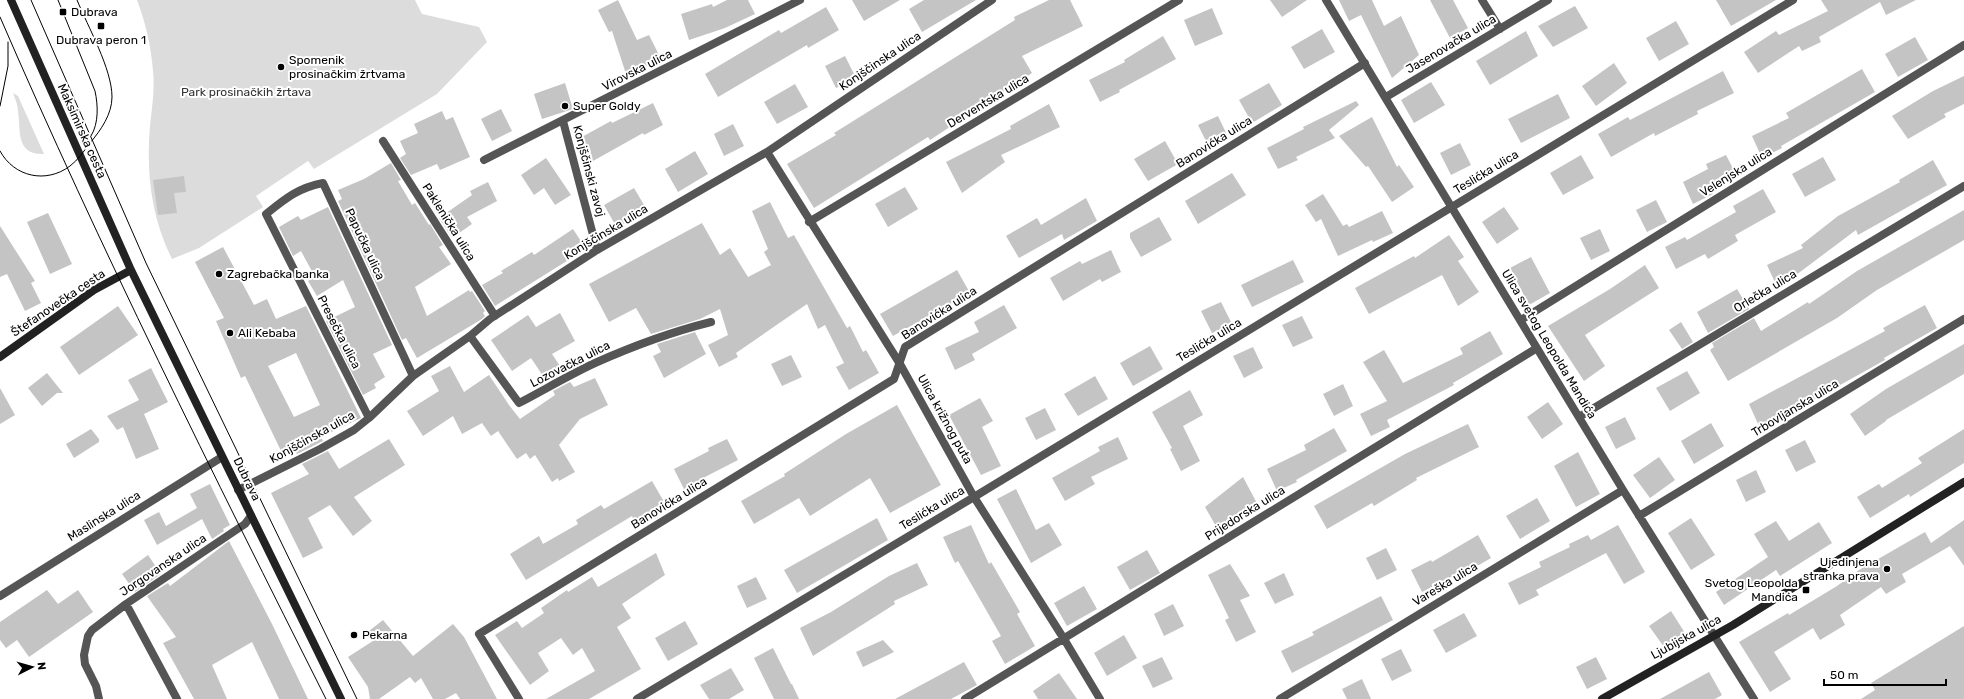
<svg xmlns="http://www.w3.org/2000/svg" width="1964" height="699" viewBox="0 0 1964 699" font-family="Rubik,sans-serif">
<rect width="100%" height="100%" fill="#fff"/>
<path fill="#dcdcdc" d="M 137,0 L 415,0 L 422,14 L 479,27 L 487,42 L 437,94 L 314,169 L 308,161 L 256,196 L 263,207 L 199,248 L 172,259 C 151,217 146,172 150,126 C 152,107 155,89 153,71 C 151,46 146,24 137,0 Z
M 13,93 L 18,96 L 44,154 C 15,155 21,130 18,111 C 18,105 15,99 13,93 Z"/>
<path fill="#c4c4c4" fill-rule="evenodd" d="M 618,0 L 637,40 L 649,35 L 662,61 L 626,74 L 612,31 L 609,32 L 598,10 Z
M 727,0 L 748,0 L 755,14 L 725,28 L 689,40 L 681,14 L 712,4 L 713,7 Z
M 852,0 L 900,0 L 864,21 Z
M 924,0 L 976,0 L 922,32 L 909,9 Z
M 1049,0 L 1070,0 L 1083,26 L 1022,56 L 1032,73 L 930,140 L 928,137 L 814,208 L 787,164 L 836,135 L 834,133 L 1015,20 L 1014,17 Z
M 1270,0 L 1307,0 L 1282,17 Z
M 1339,0 L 1372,0 L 1384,26 L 1401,16 L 1419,55 L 1392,78 L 1361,15 L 1349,21 Z
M 1430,0 L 1453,0 L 1468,28 L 1450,38 Z
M 1716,0 L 1776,0 L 1731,26 Z
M 1821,0 L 1916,0 L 1886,15 L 1880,2 L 1819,37 L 1821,42 L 1802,51 L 1799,46 L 1758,73 L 1744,52 L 1776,31 L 1779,35 L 1828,11 Z
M 1575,6 L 1588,28 L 1553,47 L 1538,26 Z
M 826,7 L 839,30 L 808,48 L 807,45 L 718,97 L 705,74 L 779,30 L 781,33 Z
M 1212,8 L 1223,34 L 1195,46 L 1184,20 Z
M 1676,21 L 1689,44 L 1659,61 L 1646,38 Z
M 1322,29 L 1335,52 L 1304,69 L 1291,47 Z
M 1526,31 L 1538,56 L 1490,85 L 1476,61 Z
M 1163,36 L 1176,59 L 1119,90 L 1120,92 L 1100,102 L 1089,80 L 1125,62 L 1124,60 Z
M 1915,37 L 1928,60 L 1898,77 L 1885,54 Z
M 845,56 L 856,78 L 836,88 L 825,66 Z
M 1614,63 L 1627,83 L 1596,106 L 1582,86 Z
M 1862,69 L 1875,92 L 1781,146 L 1782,148 L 1762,158 L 1752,136 L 1789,118 L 1786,113 Z
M 1723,71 L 1734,93 L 1697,111 L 1698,114 L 1655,136 L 1654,133 L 1611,157 L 1598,134 L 1628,117 L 1630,120 Z
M 1964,76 L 1964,104 L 1944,114 L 1946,117 L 1908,139 L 1892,116 L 1933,91 Z
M 1431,82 L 1445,105 L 1414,123 L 1401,100 Z
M 565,83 L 573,109 L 542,119 L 534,94 Z
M 1269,83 L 1282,105 L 1252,123 L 1239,100 Z
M 795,84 L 808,107 L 777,124 L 764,102 Z
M 1558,94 L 1570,118 L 1521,143 L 1508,119 Z
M 1356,101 L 1359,105 L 1329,130 L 1335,138 L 1296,157 L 1298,160 L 1278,169 L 1267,148 L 1304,129 L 1303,127 Z
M 653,103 L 663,125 L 644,135 L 643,133 L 593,161 L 580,138 L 611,121 L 612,123 Z
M 1049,104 L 1060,127 L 1001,155 L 1005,162 L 962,193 L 946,162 L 1011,129 L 1010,126 Z
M 501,109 L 512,131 L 492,141 L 481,119 Z
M 442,111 L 446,120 L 453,117 L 470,157 L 440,170 L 437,164 L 411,175 L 400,158 L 406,154 L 400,141 L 418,133 L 414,124 Z
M 1218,116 L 1228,137 L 1209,147 L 1198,125 Z
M 1372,117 L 1397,167 L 1399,165 L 1414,187 L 1392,202 L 1368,166 L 1366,167 L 1339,136 Z
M 733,124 L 744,146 L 724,156 L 714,134 Z
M 1165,141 L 1178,164 L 1148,181 L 1134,159 Z
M 1460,143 L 1471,165 L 1451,175 L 1440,153 Z
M 695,151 L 708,174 L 678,192 L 665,169 Z
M 1581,155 L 1594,178 L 1563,195 L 1550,173 Z
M 1726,155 L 1737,176 L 1711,189 L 1713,194 L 1693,204 L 1683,182 L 1708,169 L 1706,164 Z
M 1823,157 L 1836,180 L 1805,197 L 1792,174 Z
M 546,158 L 571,195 L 555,205 L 544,188 L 534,195 L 521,175 Z
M 1933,160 L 1947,185 L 1858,235 L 1856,230 L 1796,275 L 1797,278 L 1777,287 L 1767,265 L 1803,248 L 1801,245 L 1838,216 L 1900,182 L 1899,180 Z
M 391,163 L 401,180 L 398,181 L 412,205 L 415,203 L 429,225 L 430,224 L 443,245 L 439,247 L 451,264 L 415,287 L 427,316 L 469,290 L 470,292 L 472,291 L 485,311 L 483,313 L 485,316 L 482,319 L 417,358 L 406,338 L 402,340 L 338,201 L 342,199 L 338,190 L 364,179 Z
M 1232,173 L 1246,195 L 1198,224 L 1185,201 Z
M 184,176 L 186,192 L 174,193 L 177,213 L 158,215 L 153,180 Z
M 488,182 L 497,201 L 467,217 L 472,224 L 452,238 L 439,218 L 472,195 L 470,191 Z
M 905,187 L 918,209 L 888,227 L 875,204 Z
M 634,188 L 647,210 L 617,228 L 604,205 Z
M 1763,189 L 1776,212 L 1735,235 L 1738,241 L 1708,259 L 1705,254 L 1676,269 L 1665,247 L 1685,237 L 1687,240 L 1736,212 L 1733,206 Z
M 1323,194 L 1343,226 L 1347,224 L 1349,227 L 1382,211 L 1393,233 L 1373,242 L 1372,240 L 1338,256 L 1321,219 L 1316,222 L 1305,205 Z
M 1086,198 L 1097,221 L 1064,240 L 1062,234 L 1019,258 L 1006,236 L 1037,218 L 1041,225 Z
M 1656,200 L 1667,222 L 1647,232 L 1636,210 Z
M 770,202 L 788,238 L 794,235 L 847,328 L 850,326 L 863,352 L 866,350 L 879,373 L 849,390 L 836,367 L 844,363 L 825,325 L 818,329 L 807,304 L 736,353 L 738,357 L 719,367 L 708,345 L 728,335 L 720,309 L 700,319 L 651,334 L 636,308 L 609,322 L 589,284 L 702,223 L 720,255 L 730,248 L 748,277 L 771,265 L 764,252 L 768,249 L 752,211 Z
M 328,207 L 392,345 L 373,354 L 385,377 L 374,384 L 376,388 L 363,395 L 326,321 L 355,307 L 343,280 L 317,296 L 308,281 L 315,277 L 301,251 L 293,256 L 279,227 L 298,216 L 301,220 Z
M 1504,207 L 1519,229 L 1497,244 L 1482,222 Z
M 1964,210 L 1964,240 L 1877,290 L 1837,318 L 1728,381 L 1710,350 L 1714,347 L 1712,343 L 1754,318 L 1761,331 L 1808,302 L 1809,304 L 1857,271 Z
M 48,213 L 72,264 L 50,274 L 27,222 Z
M 1159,217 L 1172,240 L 1141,257 L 1130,238 L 1130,233 Z
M 0,226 L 35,281 L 31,283 L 41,303 L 25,311 L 7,274 L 0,277 Z
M 573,229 L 586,249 L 495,306 L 482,285 L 503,273 L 501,271 L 532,252 L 534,255 Z
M 1600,229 L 1610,251 L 1591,260 L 1580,238 Z
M 1449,235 L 1464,257 L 1458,261 L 1479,292 L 1458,306 L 1442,275 L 1369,314 L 1355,288 L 1414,256 L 1415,258 Z
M 223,247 L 254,305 L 267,299 L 276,319 L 306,306 L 361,418 L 321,437 L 323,441 L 297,454 L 294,450 L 283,455 L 245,376 L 241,378 L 216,321 L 224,318 L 195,262 ZM 296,353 L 320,405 L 294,417 L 268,366 Z
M 1111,250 L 1121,272 L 1102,282 L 1100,279 L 1063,301 L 1050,278 L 1080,261 L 1082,264 Z
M 1531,257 L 1550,293 L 1529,305 L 1510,268 Z
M 1293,260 L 1304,282 L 1252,307 L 1241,285 Z
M 1645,265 L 1659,288 L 1585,335 L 1605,366 L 1584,381 L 1548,326 L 1610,289 Z
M 957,270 L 970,293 L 893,336 L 880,314 Z
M 1737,289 L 1749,309 L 1708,333 L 1697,312 Z
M 1221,302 L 1232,324 L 1212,333 L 1201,311 Z
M 1004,305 L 1017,328 L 972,354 L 975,360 L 955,370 L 945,348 L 979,332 L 974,322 Z
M 1925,305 L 1937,328 L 1884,358 L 1885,360 L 1797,409 L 1759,426 L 1749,404 L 1885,331 L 1883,328 Z
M 118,306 L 138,335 L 79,375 L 60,347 Z
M 560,313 L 575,341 L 552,354 L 564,372 L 547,382 L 531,358 L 512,371 L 491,340 L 528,315 L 536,327 Z
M 1302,316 L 1313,338 L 1293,347 L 1282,325 Z
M 1681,322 L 1693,342 L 1682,349 L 1669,330 Z
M 1490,331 L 1503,354 L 1453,383 L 1454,385 L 1387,420 L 1390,427 L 1371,436 L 1360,414 L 1387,401 L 1363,362 L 1384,350 L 1403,383 L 1463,354 L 1460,348 Z
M 695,332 L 706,354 L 664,378 L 653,356 L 661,352 L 657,344 Z
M 1964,344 L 1964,374 L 1886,420 L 1886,421 L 1865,436 L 1850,414 L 1886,389 Z
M 1150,346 L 1163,369 L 1133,386 L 1120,363 Z
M 1253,347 L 1263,368 L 1244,378 L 1233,356 Z
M 791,355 L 802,377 L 782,386 L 771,364 Z
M 450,366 L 464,392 L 489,375 L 509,405 L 520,419 L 555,395 L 553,391 L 570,382 L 574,387 L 595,378 L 608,405 L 580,419 L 559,445 L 575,472 L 559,481 L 558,478 L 552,482 L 535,455 L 530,459 L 526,453 L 517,459 L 498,431 L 491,436 L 482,423 L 462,434 L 453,416 L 423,436 L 407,411 L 439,391 L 431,376 Z
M 151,368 L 168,402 L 144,414 L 159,449 L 136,459 L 123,427 L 117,430 L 107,416 L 139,400 L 128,380 Z
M 1687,371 L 1700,393 L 1670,411 L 1656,388 Z
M 47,373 L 63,393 L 57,393 L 42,406 L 28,388 Z
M 1095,376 L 1108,399 L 1078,416 L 1064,394 Z
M 1343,384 L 1353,406 L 1334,416 L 1323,394 Z
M 0,388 L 15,415 L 0,424 Z
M 1190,390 L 1203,415 L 1183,426 L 1200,461 L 1181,471 L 1170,449 L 1172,448 L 1152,412 Z
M 980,398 L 993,421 L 982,427 L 1001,466 L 981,475 L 949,415 Z
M 1548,402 L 1563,424 L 1542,439 L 1527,417 Z
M 897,405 L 941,485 L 890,513 L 870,478 L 810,516 L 799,498 L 754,524 L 741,501 L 785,476 L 784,474 L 846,434 Z
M 1045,408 L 1056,430 L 1036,440 L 1025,418 Z
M 1625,417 L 1636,439 L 1616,449 L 1605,427 Z
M 1711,423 L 1724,446 L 1694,464 L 1681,441 Z
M 1468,424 L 1479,447 L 1416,478 L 1417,480 L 1374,506 L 1372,503 L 1327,529 L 1314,506 L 1405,454 Z
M 1334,428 L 1347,451 L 1296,480 L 1297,482 L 1277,491 L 1267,469 L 1306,450 L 1304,445 Z
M 91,429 L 99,439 L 99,442 L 74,458 L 66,444 Z
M 1964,429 L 1964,463 L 1910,497 L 1909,494 L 1870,518 L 1857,497 L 1879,484 L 1882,488 L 1922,463 L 1918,458 Z
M 1118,437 L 1128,459 L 1091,477 L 1095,484 L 1065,501 L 1052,478 L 1100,451 L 1098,447 Z
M 389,439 L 405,465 L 354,497 L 372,521 L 353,536 L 330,505 L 308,518 L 323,548 L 303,558 L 271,493 L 309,474 L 302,464 L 328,451 L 339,469 Z
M 727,439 L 738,460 L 703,478 L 704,481 L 685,491 L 674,469 L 709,451 L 708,448 Z
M 1805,440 L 1816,462 L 1796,472 L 1785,450 Z
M 1578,452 L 1600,494 L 1576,507 L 1554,466 Z
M 1659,457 L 1675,480 L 1650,498 L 1633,475 Z
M 1756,470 L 1766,492 L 1746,502 L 1736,480 Z
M 1243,477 L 1259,507 L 1221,535 L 1205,507 Z
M 652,481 L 663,500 L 663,505 L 634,521 L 632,516 L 526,580 L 510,554 L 539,536 L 543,544 L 578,524 L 576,520 L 601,505 L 604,509 Z
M 210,484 L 230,525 L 223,529 L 224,531 L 212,539 L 202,519 L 157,545 L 144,520 L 159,512 L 166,526 L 197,508 L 190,494 Z
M 1016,489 L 1036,530 L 1049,523 L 1062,545 L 1031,563 L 997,499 Z
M 1537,498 L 1550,521 L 1520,539 L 1506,516 Z
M 877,518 L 888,540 L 797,593 L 784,570 Z
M 1691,518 L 1715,555 L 1691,570 L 1668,533 Z
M 1964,520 L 1964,566 L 1950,546 L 1902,574 L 1906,582 L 1886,594 L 1881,587 L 1840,615 L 1845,625 L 1820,640 L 1813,628 L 1774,652 L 1791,679 L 1770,692 L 1739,642 L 1788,613 L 1789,615 L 1837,586 L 1859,570 L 1925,532 L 1931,543 Z
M 1776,521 L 1789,541 L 1819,522 L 1832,543 L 1780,576 L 1776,570 L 1724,605 L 1716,592 L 1768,557 L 1754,534 Z
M 971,525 L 989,564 L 991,562 L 1020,612 L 1017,614 L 1035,646 L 1005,664 L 992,641 L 1001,636 L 958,561 L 955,563 L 943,537 Z
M 1618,525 L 1645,572 L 1624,584 L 1606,553 L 1536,590 L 1539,595 L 1519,605 L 1508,583 L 1541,567 L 1539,562 L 1570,547 L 1569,544 L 1588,535 L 1591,540 Z
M 1478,535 L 1491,558 L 1460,576 L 1459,573 L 1422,592 L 1411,570 L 1431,560 L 1432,562 Z
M 229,541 L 272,624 L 308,699 L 279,699 L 252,642 L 212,665 L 227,699 L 194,699 L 163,643 L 176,637 L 147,596 L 168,583 L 170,586 Z
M 1386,548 L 1397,570 L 1377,580 L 1366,558 Z
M 1147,550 L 1160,573 L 1130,590 L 1117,567 Z
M 656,553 L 665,575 L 622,604 L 631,618 L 617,627 L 641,669 L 589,699 L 546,699 L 595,671 L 582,648 L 573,655 L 561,638 L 538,653 L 549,671 L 530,685 L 495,635 L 517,621 L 522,628 L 544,613 L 541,608 L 567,590 L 568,592 L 592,577 L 598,587 Z
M 148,555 L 161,574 L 135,592 L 122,574 Z
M 917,563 L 928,585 L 894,601 L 895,604 L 813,656 L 800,628 L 831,612 L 889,576 Z
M 1230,564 L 1250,596 L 1240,600 L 1256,632 L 1236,642 L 1225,620 L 1229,618 L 1208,575 Z
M 1284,573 L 1294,595 L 1275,604 L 1264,583 Z
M 756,577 L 767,599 L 747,608 L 737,586 Z
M 1084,586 L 1097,609 L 1067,626 L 1054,603 Z
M 47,590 L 58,604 L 78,590 L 93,612 L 29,657 L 17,640 L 6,648 L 0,640 L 0,622 Z
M 1381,596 L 1393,620 L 1292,673 L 1281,651 L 1314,635 L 1312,632 Z
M 1173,604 L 1184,626 L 1164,636 L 1154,614 Z
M 1671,611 L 1685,633 L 1664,647 L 1649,626 Z
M 1464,613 L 1477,636 L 1446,653 L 1433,630 Z
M 383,620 L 413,656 L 453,624 L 464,637 L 497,699 L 460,699 L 456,693 L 445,699 L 433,699 L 421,678 L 415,683 L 410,677 L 379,699 L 370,699 L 368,687 L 348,657 L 376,639 L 369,631 Z
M 685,621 L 698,644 L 668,661 L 655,638 Z
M 1964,626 L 1964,699 L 1861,699 L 1875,690 L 1871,683 Z
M 1124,635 L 1137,658 L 1107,676 L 1094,653 Z
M 883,640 L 894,652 L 863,667 L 856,652 Z
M 773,648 L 791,684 L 792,684 L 799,699 L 774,699 L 754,658 Z
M 1401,649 L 1412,671 L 1392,681 L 1381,659 Z
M 1162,657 L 1173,679 L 1153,688 L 1142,666 Z
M 1596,657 L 1607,679 L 1587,689 L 1576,667 Z
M 964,662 L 977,685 L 951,699 L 895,699 Z
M 731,668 L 744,690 L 729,699 L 709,699 L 700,685 Z
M 1709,672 L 1722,695 L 1715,699 L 1660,699 Z
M 1059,673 L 1077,699 L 1038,699 L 1033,691 Z
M 1362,679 L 1371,699 L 1347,699 L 1342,689 Z"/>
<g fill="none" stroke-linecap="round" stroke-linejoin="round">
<path stroke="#555" stroke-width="8" d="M 1326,0 L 1623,490 L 1754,699
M 1482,0 L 1500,29
M 1386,97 L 1548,0
M 563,121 L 597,250
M 383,141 L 495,316
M 767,152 L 900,364 L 974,497 L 1064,639 L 1100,699
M 484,160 L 800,0
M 809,222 L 1179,0
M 1521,320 L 1964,45
M 470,336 L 519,403 C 544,390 569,375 595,363 C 633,346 671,332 711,322
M 1579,417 L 1964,186
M 369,418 L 266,214 C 286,198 298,188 323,183 L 413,376
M 238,490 L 320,449 L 354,430 L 369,418 L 413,376 L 470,336 L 490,319 L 597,250 L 767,152 L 992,0
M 1639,516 L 1964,319
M 0,596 L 222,457
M 126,604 L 177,699
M 99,699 L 96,686 L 85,664 L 84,655 L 88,636 L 92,630 L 126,604 L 245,524 L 251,516
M 519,699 L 479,634 L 894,379 L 905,347 L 1365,63
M 637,699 L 974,497 L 1793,0
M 965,699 L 1537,348
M 1280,699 L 1623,490"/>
<path stroke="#222" stroke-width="8" d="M 11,0 L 131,270 L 341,699
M 0,357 L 94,290 L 131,270
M 1602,699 L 1733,625 L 1964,482"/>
<path stroke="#000" stroke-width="1" d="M 31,0 L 146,263 L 357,699
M 58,0 L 95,91 C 98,105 99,123 91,136
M 0,17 C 100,248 213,474 326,699
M 0,106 L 8,66 L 8,42
M 0,151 C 14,177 46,184 70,166 C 78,160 84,151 90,143 C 101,130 112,114 112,97 C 112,69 88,27 77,0"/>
</g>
<g fill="#000" stroke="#fff" stroke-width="1.5">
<rect x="59" y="8" width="8" height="8" rx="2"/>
<rect x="97" y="22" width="8" height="8" rx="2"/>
<circle cx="281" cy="67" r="4"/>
<circle cx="565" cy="106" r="4"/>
<circle cx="219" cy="274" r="4"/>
<circle cx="230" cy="333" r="4"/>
<circle cx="1887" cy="569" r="4"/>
<rect x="1802" y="586" width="8" height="8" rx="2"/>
<circle cx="354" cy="635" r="4"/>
</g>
<g text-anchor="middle" stroke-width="4" stroke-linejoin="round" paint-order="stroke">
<g font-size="12" fill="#000" stroke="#fff" text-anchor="start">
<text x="71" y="16">Dubrava</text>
<text x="101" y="44" text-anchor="middle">Dubrava peron 1</text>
<text x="289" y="64">Spomenik<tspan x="289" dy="14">prosinačkim žrtvama</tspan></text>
<text x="573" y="110">Super Goldy</text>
<text x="227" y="278">Zagrebačka banka</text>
<text x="238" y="337">Ali Kebaba</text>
<text x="1879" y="566" text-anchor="end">Ujedinjena<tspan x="1879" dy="14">stranka prava</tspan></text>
<text x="1798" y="587" text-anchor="end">Svetog Leopolda<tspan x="1798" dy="14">Mandića</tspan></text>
<text x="362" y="639">Pekarna</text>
</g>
<g font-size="12" fill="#000" stroke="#fff">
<text transform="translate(1451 44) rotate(-31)" y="4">Jasenovačka ulica</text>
<text transform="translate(880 61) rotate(-34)" y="4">Konjščinska ulica</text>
<text transform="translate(637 70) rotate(-27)" y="4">Virovska ulica</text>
<text transform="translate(988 101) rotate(-31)" y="4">Derventska ulica</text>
<text transform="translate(82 131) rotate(66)" y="4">Maksimirska cesta</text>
<text transform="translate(1214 142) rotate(-32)" y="4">Banovićka ulica</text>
<text transform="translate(589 171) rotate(75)" y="4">Konjščinski zavoj</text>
<text transform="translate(1486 172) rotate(-31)" y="4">Teslićka ulica</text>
<text transform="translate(1736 172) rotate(-32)" y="4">Velenjska ulica</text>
<text transform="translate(449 222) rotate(58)" y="4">Paklenička ulica</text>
<text transform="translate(606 232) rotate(-31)" y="4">Konjščinska ulica</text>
<text transform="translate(365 244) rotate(65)" y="4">Papučka ulica</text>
<text transform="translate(1765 291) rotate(-31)" y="4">Orlečka ulica</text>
<text transform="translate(58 303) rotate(-34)" y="4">Štefanovečka cesta</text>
<text transform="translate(939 313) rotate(-33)" y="4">Banovićka ulica</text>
<text transform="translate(339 332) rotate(63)" y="4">Presečka ulica</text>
<text transform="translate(1209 340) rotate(-31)" y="4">Teslićka ulica</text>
<text transform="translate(1549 344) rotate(59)" y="4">Ulica svetog Leopolda Mandića</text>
<text transform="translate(570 364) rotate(-27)" y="4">Lozovačka ulica</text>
<text transform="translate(1795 408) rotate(-31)" y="4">Trbovljanska ulica</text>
<text transform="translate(945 419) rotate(61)" y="4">Ulica križnog puta</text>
<text transform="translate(312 437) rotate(-29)" y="4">Konjščinska ulica</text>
<text transform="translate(247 479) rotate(64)" y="4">Dubrava</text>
<text transform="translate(669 503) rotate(-32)" y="4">Banovićka ulica</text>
<text transform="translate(932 508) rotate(-31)" y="4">Teslićka ulica</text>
<text transform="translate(1245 513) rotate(-32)" y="4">Prijedorska ulica</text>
<text transform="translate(104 516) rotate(-32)" y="4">Maslinska ulica</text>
<text transform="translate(163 565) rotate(-34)" y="4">Jorgovanska ulica</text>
<text transform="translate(1445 584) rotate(-31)" y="4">Vareška ulica</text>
<text transform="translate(1686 637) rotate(-29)" y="4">Ljubijska ulica</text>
</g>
<g font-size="12" fill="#333" stroke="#fff">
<text x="246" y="96">Park prosinačkih žrtava</text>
</g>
</g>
<g transform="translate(32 667) rotate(84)" stroke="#ffffff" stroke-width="3" paint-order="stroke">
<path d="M0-3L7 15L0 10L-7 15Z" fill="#000000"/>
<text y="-6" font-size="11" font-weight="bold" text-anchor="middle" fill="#000000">N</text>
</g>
<path d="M1824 679v6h122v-6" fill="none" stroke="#000000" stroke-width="2"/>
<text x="1830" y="679" font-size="12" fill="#000000" stroke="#ffffff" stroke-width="3" paint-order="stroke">50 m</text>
</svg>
